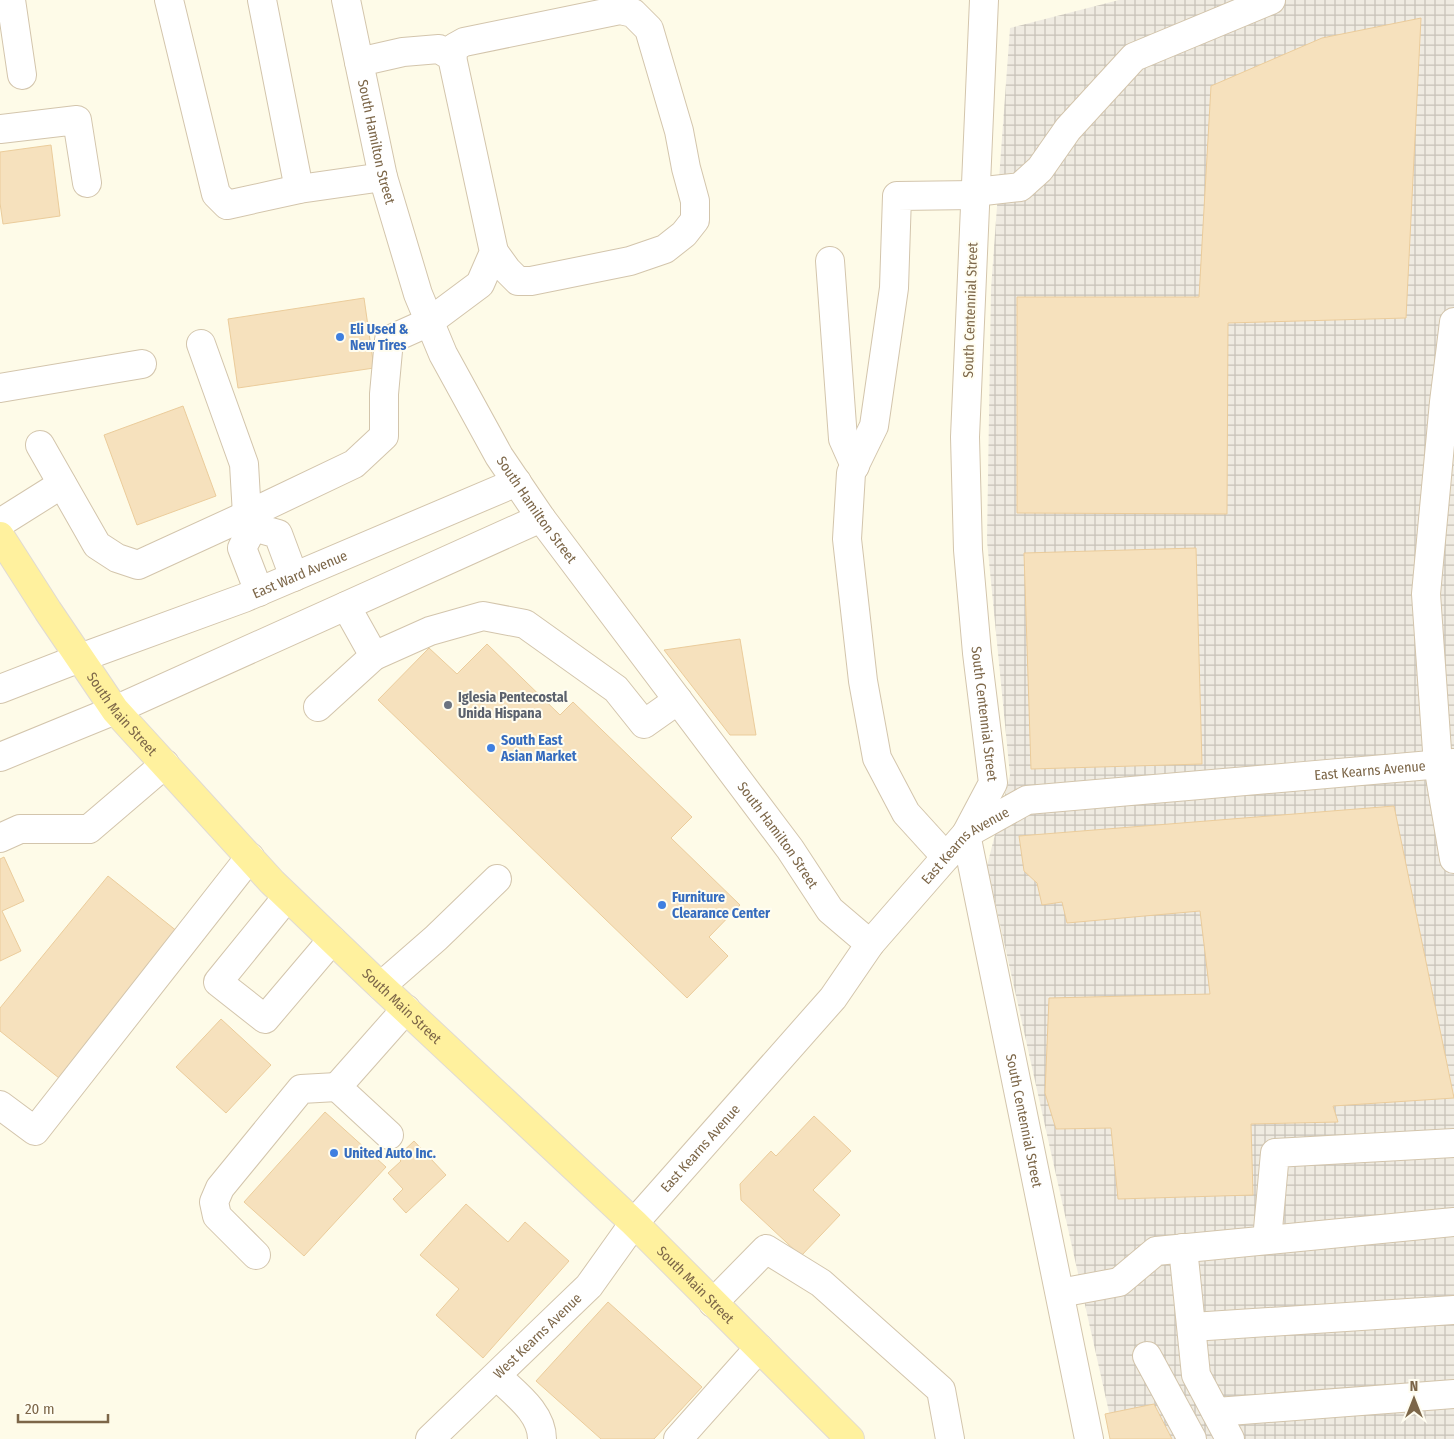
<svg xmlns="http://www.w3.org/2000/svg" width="1454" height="1439" viewBox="0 0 1454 1439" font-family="'Fira Sans Condensed',sans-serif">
<defs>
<pattern id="industrial-grid" width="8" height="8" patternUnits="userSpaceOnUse" patternTransform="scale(1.25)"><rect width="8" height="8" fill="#efebe1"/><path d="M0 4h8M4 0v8" fill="none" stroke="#c7c2b8"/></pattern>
</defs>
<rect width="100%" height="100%" fill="#fefbe8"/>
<path fill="url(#industrial-grid)" d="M 1119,0 L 1454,0 L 1454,1439 L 1115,1439 L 987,866 L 1010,775 L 987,541 L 991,289 L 1010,28 Z"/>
<path fill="#f6e1bd" stroke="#ebcc9b" d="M 1421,18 L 1406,318 L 1228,323 L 1227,514 L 1017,513 L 1017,297 L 1199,297 L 1211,86 L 1322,38 Z
M 51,145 L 60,216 L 3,224 L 0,203 L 0,152 Z
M 364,298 L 374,368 L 238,388 L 228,319 Z
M 183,406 L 216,496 L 137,525 L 104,435 Z
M 1196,548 L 1202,764 L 1031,769 L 1024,553 Z
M 740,639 L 756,735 L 730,735 L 664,650 Z
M 487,644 L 560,715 L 573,702 L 692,817 L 671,838 L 740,905 L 709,937 L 728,956 L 687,998 L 378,700 L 429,648 L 457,674 Z
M 1394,806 L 1454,1098 L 1333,1106 L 1338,1122 L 1251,1124 L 1253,1195 L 1118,1199 L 1111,1128 L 1056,1129 L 1045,1093 L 1049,998 L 1210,994 L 1200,911 L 1067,923 L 1062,902 L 1042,905 L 1037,883 L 1024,871 L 1019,836 Z
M 4,857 L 24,901 L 2,911 L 21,951 L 0,961 L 0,859 Z
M 108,876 L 178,932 L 59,1078 L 0,1031 L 0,1008 Z
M 221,1019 L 271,1065 L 226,1113 L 176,1067 Z
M 325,1112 L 386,1167 L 304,1256 L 244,1202 Z
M 814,1116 L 851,1151 L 813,1190 L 840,1215 L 801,1256 L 741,1200 L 740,1184 L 771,1151 L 776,1156 Z
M 414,1141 L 446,1175 L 406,1213 L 393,1199 L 403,1189 L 388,1173 L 401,1161 L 397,1157 Z
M 466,1204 L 508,1242 L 525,1222 L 569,1261 L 483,1358 L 436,1315 L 459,1289 L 420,1255 Z
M 608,1302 L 702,1387 L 654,1439 L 601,1439 L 536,1381 Z
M 1154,1404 L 1172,1439 L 1110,1439 L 1105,1414 Z"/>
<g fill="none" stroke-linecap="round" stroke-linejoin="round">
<defs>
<g id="minor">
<path d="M 11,0 L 22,75"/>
<path d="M 169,0 L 216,194 L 227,205 L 299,189 L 383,177"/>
<path d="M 262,0 L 299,189"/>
<path id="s1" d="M 346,0 L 383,177 L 418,294 L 443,354 L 499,456 L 541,518 L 790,849 L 830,910 L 870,944"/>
<path id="s2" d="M 984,0 L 965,437 L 968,550 L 977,653 L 993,783 L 966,834 L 1089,1439"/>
<path d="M 452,57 L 455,47 L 464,42 L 620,10 L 633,13 L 649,29 L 679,131 L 686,168 L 695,201 L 695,220 L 684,234 L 665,249 L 630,261 L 531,281 L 518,281 L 507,270 L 494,252"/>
<path d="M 0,129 L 77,120 L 87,183"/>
<path d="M 975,192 L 1020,187 L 1040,169 L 1068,129 L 1134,57 L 1271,0"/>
<path d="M 830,261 L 843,439 L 855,466"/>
<path d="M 1454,322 L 1444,402 L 1426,594 L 1438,765 L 1454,859"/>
<path d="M 201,344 L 244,464 L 247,515 L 354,464 L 384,436 L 384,394 L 389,340 L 429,322 L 480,284 L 494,252 L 452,57 L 439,49 L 403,52 L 359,62"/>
<path d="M 0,388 L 142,364"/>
<path d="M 40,445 L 97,545 L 117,558 L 138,565 L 247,515 L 253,527 L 242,548 L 259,592"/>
<path d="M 0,523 L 62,484"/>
<path d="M 253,527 L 278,534 L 294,577"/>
<path d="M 374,656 L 430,631 L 483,616 L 525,624 L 616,689 L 644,724 L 678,700"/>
<path id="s3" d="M 0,689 L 80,658 L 244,598 L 517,482"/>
<path d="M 318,707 L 374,656 L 346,606"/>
<path d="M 0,757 L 115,710 L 541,518"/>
<path d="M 0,838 L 20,829 L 89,829 L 165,764"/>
<path d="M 946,857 L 906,813 L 877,758 L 863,681 L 847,539 L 851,473 L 874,426 L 894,288 L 897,196 L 975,195"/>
<path d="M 287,897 L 218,982 L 265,1019 L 332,940"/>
<path d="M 381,986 L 436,938 L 497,879"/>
<path d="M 0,1105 L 35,1131 L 250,857"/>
<path d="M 389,1135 L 337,1087 L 406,1009"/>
<path d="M 1267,1240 L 1275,1153 L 1454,1143"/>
<path d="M 1183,1248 L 1196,1375 L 1230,1439"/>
<path d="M 256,1255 L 217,1216 L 214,1202 L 220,1188 L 301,1089 L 337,1087"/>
<path d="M 1060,1293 L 1119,1282 L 1156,1251 L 1454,1222"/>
<path d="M 713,1303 L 766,1249 L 821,1283 L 941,1390 L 950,1439"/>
<path d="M 1192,1327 L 1454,1310"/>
<path d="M 1147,1356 L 1192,1439"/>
<path d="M 497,1376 C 514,1393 542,1412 542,1439"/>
<path d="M 1216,1412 L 1454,1394"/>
<path id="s4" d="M 430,1439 L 589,1286 L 634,1223 L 833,998 L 870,944 L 966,834 L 1027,800 L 1454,763"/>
<path d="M 678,1439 L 759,1348"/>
</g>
<g id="major">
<path id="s5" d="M 0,536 L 48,611 L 115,710 L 272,882 L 370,976 L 634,1223 L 850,1439"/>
</g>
</defs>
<use href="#minor" stroke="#d3c5ac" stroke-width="30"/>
<use href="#major" stroke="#e0dad3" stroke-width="30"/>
<use href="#minor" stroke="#fff" stroke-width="28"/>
<use href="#major" stroke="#fff19e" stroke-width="28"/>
</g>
<g fill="#3f7fe0" stroke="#fffdf0" stroke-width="2">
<circle cx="340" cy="337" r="5"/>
<circle cx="491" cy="748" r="5"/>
<circle cx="662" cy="905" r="5"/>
<circle cx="334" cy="1153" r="5"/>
</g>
<circle fill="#6b7280" stroke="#fffdf0" stroke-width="2" cx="448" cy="705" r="5"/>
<g text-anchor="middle" stroke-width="4" stroke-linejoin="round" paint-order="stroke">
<g font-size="14" fill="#7c6648" stroke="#fffdf0">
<text dy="5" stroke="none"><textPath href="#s1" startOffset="145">South Hamilton Street</textPath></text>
<text transform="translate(970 310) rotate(-88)" y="5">South Centennial Street</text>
<text dy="5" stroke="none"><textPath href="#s1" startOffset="550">South Hamilton Street</textPath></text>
<text dy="5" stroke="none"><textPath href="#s3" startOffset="321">East Ward Avenue</textPath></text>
<text dy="5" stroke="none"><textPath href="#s2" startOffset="715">South Centennial Street</textPath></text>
<text dy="5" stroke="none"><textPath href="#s5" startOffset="216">South Main Street</textPath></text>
<text dy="5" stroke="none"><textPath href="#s4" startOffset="1224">East Kearns Avenue</textPath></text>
<text dy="5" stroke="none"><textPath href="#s1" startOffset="955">South Hamilton Street</textPath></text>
<text dy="5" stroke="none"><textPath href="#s4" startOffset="802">East Kearns Avenue</textPath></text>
<text dy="5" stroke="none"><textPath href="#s5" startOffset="621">South Main Street</textPath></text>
<text dy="5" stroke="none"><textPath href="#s2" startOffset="1135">South Centennial Street</textPath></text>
<text dy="5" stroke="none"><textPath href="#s4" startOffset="398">East Kearns Avenue</textPath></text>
<text dy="5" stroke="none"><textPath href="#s5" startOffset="1026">South Main Street</textPath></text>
<text dy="5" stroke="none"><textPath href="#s4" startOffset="149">West Kearns Avenue</textPath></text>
</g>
<g font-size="14" font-weight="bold" fill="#366cbe" stroke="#fffdf0" text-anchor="start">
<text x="350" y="334">Eli Used &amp;<tspan x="350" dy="16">New Tires</tspan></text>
<text x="501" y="745">South East<tspan x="501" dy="16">Asian Market</tspan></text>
<text x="672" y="902">Furniture<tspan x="672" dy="16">Clearance Center</tspan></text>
<text x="344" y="1158">United Auto Inc.</text>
</g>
<g font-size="14" font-weight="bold" fill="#5b616d" stroke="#fffdf0" text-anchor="start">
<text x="458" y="702">Iglesia Pentecostal<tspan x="458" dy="16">Unida Hispana</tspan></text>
</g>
</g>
<g transform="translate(1414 1399)" stroke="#fffdf0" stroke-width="4" paint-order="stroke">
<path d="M0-4L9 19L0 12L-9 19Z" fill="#7c6648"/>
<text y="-8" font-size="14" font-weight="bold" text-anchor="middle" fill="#7c6648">N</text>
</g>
<path d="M18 1414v8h90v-8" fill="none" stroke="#7c6648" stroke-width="2.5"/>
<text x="25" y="1414" font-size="15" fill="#7c6648" stroke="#fffdf0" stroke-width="4" paint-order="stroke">20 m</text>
</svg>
